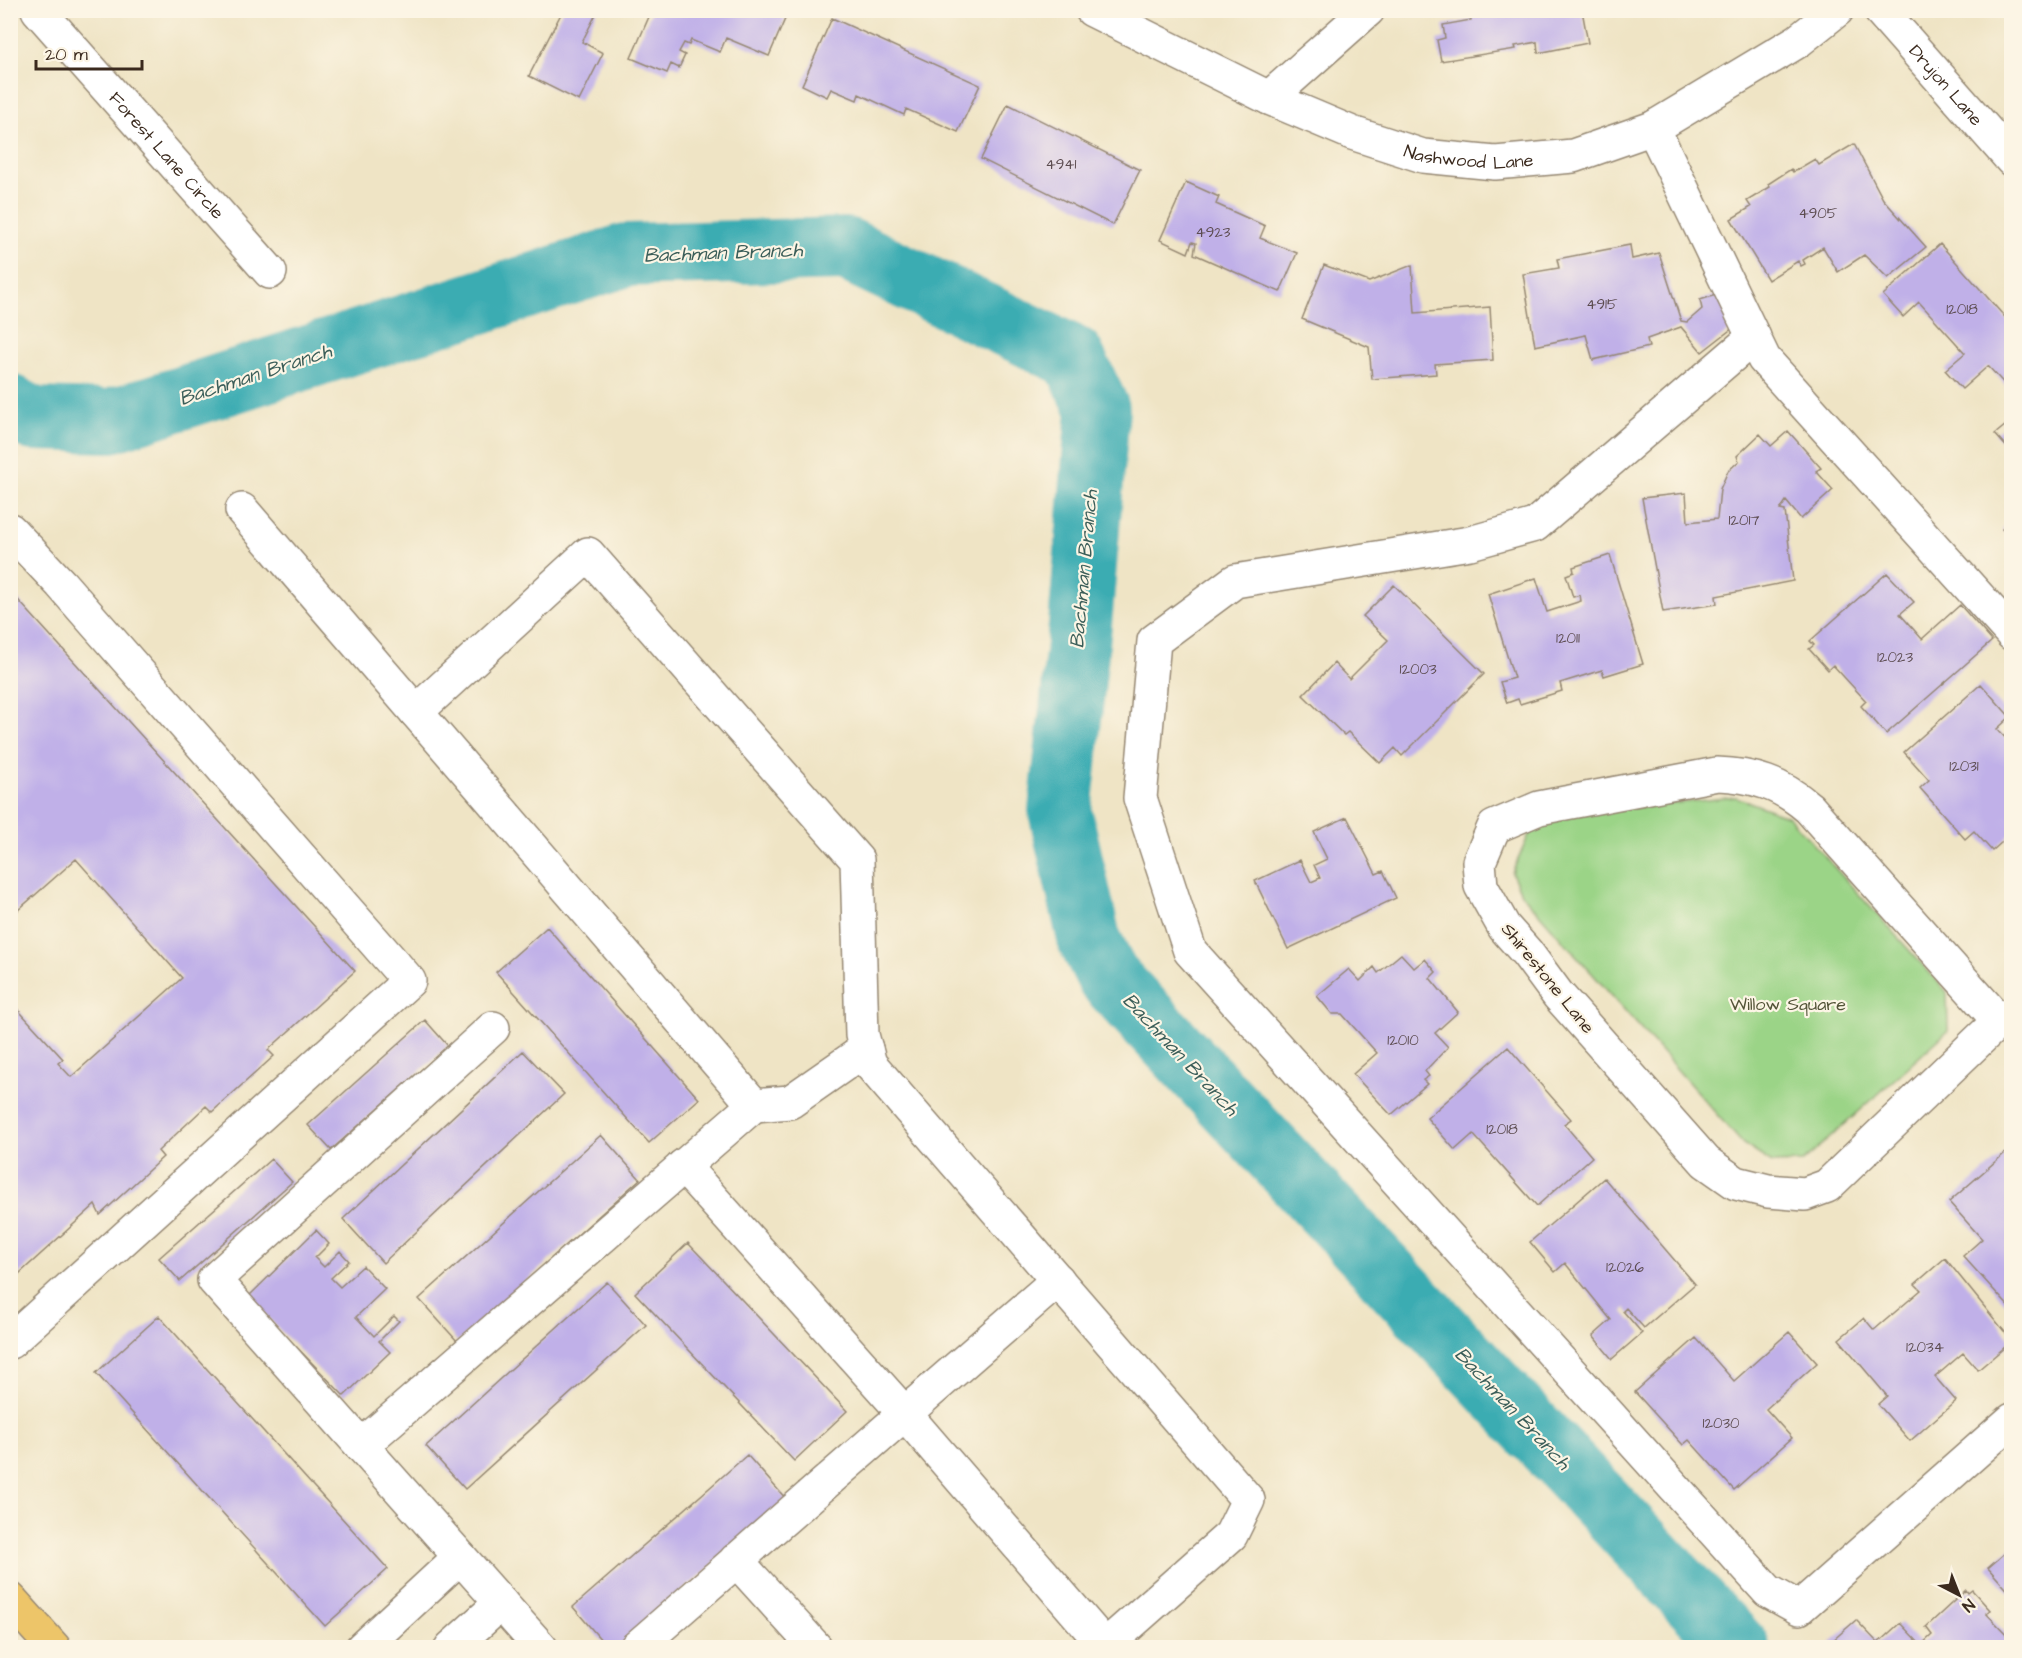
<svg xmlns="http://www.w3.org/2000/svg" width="2022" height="1658" viewBox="0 0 2022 1658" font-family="'Architects Daughter',sans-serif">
<rect width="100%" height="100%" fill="#fcf5e5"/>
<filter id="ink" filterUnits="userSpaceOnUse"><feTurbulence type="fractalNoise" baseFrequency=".0167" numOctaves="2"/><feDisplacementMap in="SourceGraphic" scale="12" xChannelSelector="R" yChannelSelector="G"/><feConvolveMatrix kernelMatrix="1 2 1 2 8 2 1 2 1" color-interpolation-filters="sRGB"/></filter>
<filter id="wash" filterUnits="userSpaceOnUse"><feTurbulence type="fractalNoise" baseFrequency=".008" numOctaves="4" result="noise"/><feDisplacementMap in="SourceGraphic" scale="24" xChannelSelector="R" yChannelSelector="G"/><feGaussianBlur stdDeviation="1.35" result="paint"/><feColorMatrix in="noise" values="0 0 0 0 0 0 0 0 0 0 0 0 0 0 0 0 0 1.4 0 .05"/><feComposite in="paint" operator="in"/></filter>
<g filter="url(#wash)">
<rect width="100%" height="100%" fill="#efe4c5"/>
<path fill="#9bd487" stroke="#6b7f52" stroke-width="1.5" d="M 1736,797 L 1789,817 L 1947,992 L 1948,1031 L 1803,1162 L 1772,1163 L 1743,1144 L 1521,893 L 1512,873 L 1531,830 L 1563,815 Z"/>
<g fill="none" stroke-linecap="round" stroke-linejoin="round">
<path stroke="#3aacb2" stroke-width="64" d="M 10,406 L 34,419 L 110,421 L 626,255 L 846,249 L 1073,357 L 1098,409 L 1080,625 L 1060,811 L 1089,939 L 1108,977 L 1738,1648"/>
</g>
<g id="blocks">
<path fill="#c0b0e8" d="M 563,10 L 598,10 L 582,42 L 603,53 L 579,101 L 529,76 Z
M 652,10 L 784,10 L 788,12 L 769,56 L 726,38 L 720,52 L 691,40 L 689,45 L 684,43 L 679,52 L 685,55 L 679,68 L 671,64 L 667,73 L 631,58 Z
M 1490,10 L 1582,10 L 1588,43 L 1538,53 L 1537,42 L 1515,46 L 1516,49 L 1441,61 L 1437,40 L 1445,38 L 1443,25 L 1471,20 L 1470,14 Z
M 832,18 L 980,85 L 958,132 L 906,109 L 904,115 L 859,94 L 857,100 L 831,89 L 827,97 L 802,85 Z
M 1008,104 L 1140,170 L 1113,225 L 981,159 Z
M 1854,144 L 1883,199 L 1926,247 L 1888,278 L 1864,255 L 1838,272 L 1823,247 L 1803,260 L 1805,264 L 1801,266 L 1798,261 L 1768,280 L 1731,219 L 1751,207 L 1747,201 L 1770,187 L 1768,184 L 1791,169 L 1793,172 L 1815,159 L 1819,165 Z
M 1186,182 L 1219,197 L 1216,204 L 1265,226 L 1260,238 L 1297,253 L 1280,292 L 1194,254 L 1196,243 L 1192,242 L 1188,253 L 1160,240 Z
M 1940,244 L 2012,325 L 2010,390 L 1988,366 L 1962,389 L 1945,370 L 1965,353 L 1919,302 L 1903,317 L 1883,295 Z
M 1630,245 L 1632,259 L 1659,253 L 1681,321 L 1687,322 L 1702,309 L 1700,300 L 1719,294 L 1734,327 L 1702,352 L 1681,327 L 1647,339 L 1649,347 L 1593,360 L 1586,335 L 1535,346 L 1523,274 L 1559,268 L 1557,259 Z
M 1324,265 L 1369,282 L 1412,265 L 1415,313 L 1490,307 L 1493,360 L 1435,364 L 1436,374 L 1372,379 L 1369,347 L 1302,319 Z
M 2012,420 L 2012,453 L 1995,434 Z
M 1788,431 L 1821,468 L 1816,471 L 1833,490 L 1801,519 L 1786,501 L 1780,510 L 1785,511 L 1793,581 L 1716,596 L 1717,604 L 1663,612 L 1642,498 L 1686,493 L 1688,522 L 1717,519 L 1720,489 L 1728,471 L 1739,461 L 1737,456 L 1760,434 L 1771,446 Z
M 2012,521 L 2012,539 L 2002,529 Z
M 1610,555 L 1643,664 L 1604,676 L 1602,670 L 1560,683 L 1562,691 L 1520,704 L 1518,699 L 1507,703 L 1500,682 L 1514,678 L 1488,594 L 1536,578 L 1547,612 L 1581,601 L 1580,595 L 1573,597 L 1566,575 L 1574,572 L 1573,567 Z
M 1887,573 L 1914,602 L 1900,614 L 1922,639 L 1960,605 L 1992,641 L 1886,734 L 1861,706 L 1866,701 L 1833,665 L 1828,670 L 1809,649 L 1814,645 L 1810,641 Z
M 1394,585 L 1484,674 L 1402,756 L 1395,748 L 1380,763 L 1348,732 L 1344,735 L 1303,695 L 1334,663 L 1349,679 L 1388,640 L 1363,616 Z
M 10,591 L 355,971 L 268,1050 L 274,1056 L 212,1112 L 206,1106 L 158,1151 L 163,1157 L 100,1215 L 95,1205 L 10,1282 L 10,1001 L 63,1059 L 58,1063 L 71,1077 L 182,978 L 76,859 L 10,917 Z
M 1981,684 L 2010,717 L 1997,729 L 2012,745 L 2012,833 L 1992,851 L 1974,831 L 1965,839 L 1920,788 L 1929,780 L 1904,752 Z
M 1347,817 L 1376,874 L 1383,871 L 1396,898 L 1288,949 L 1255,881 L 1300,860 L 1311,882 L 1320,878 L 1314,865 L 1327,859 L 1314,832 Z
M 547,927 L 699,1099 L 649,1143 L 496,972 Z
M 1401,954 L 1414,968 L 1425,959 L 1436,972 L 1430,978 L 1458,1012 L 1435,1033 L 1448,1047 L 1425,1071 L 1429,1076 L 1423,1080 L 1427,1084 L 1391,1115 L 1353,1074 L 1377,1053 L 1342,1014 L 1332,1014 L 1317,996 L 1349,969 L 1360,981 L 1374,967 L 1378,973 Z
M 425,1020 L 448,1046 L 331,1150 L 308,1125 Z
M 1508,1047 L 1571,1119 L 1564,1124 L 1592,1157 L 1537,1206 L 1473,1134 L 1455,1150 L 1427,1118 Z
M 523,1051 L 564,1094 L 383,1263 L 343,1219 Z
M 601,1135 L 640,1179 L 458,1342 L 419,1299 Z
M 2012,1147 L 2012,1310 L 1963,1256 L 1982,1239 L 1949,1202 Z
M 271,1159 L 292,1182 L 180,1281 L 159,1258 Z
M 1604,1178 L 1695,1284 L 1644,1328 L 1626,1308 L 1623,1311 L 1642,1333 L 1612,1359 L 1593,1336 L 1611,1320 L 1565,1263 L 1555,1272 L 1530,1242 Z
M 316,1230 L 329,1244 L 315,1258 L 324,1267 L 340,1251 L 349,1261 L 331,1278 L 340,1287 L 363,1266 L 385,1289 L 356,1317 L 374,1336 L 394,1316 L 399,1321 L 379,1341 L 390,1352 L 344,1396 L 248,1297 Z
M 688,1243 L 847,1411 L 794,1461 L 635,1293 Z
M 1945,1258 L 2012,1341 L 1978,1370 L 1963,1353 L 1935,1377 L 1956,1401 L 1910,1441 L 1878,1404 L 1887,1396 L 1839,1339 L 1864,1318 L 1874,1330 L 1921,1290 L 1915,1284 Z
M 607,1282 L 646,1325 L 465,1489 L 426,1446 Z
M 159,1316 L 388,1569 L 325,1626 L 96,1373 Z
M 1789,1332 L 1817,1363 L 1766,1409 L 1792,1438 L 1734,1490 L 1689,1440 L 1683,1445 L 1635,1392 L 1696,1338 L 1734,1381 Z
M 747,1455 L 787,1500 L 617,1648 L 608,1648 L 573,1607 Z
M 2012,1547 L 2012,1595 L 1988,1568 Z
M 1966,1590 L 1968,1593 L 1972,1590 L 1990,1610 L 1986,1613 L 2012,1640 L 2012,1648 L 1836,1648 L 1831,1642 L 1856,1620 L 1878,1643 L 1900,1623 L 1921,1645 L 1932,1635 L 1926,1627 Z"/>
</g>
</g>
<g filter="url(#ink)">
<use href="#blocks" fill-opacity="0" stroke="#958772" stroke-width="1.5"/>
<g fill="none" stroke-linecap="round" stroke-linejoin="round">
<defs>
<g id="minor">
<path id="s1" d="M 38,10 L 270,272"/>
<path id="s2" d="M 1092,10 L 1269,98 L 1352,133 L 1423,156 L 1495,163 L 1573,156 L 1653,128 L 1798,41 L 1837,10"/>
<path id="s3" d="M 1880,10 L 2012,160"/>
<path d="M 1269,98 L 1368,10"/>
<path d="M 1653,128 L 1764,359 L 2012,634"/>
<path d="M 1754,337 L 1535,525 L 1470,543 L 1235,581 L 1154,641 L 1140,798 L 1190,951 L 1768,1591 L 1799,1608 L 2012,1420"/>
<path d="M 242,510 L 416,712"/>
<path d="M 10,530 L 61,584 L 409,981 L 10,1342"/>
<path d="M 1717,774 C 1753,775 1781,784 1809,808 L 1999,1021 L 1827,1186 L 1805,1194 L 1768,1191 L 1736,1183 L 1706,1162 L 1558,995 L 1527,953 L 1504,927 L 1481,886 L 1479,862 L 1494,827 L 1539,808 Z"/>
<path d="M 493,1028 L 214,1280 L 541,1648"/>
<path d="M 754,1105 L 790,1102 L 866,1049"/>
<path d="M 683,1166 L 905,1414 L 1105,1646"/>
<path d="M 361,1446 L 754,1105 L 416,712 L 588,554 L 857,860 L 862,1035 L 870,1064 L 1248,1500 L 1231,1535 L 1103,1648"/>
<path d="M 736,1560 L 816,1648"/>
<path d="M 362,1648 L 460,1557"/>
<path d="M 451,1648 L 501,1603"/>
<path d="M 636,1648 L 1058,1280"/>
</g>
<path id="major" d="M 10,1599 L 54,1648"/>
</defs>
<use href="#minor" stroke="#958772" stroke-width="36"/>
<use href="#major" stroke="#958772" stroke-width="36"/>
<use href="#minor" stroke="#fff" stroke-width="33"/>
<use href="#major" stroke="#edc569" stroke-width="33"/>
</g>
</g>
<g text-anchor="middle" stroke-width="4.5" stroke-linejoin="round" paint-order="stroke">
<g font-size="15" fill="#5c4c50">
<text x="1061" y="169">4941</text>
<text x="1818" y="218">4905</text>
<text x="1213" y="237">4923</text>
<text x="1602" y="309">4915</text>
<text x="1962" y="314">12018</text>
<text x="1744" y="525">12017</text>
<text x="1568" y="643">12011</text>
<text x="1895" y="662">12023</text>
<text x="1418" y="674">12003</text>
<text x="1964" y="771">12031</text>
<text x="1403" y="1045">12010</text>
<text x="1502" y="1134">12018</text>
<text x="1625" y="1272">12026</text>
<text x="1925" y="1352">12034</text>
<text x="1721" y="1428">12030</text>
</g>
<g font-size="18" fill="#3b2a1e" stroke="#fcf5e5">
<text dy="6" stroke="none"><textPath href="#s3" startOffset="100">Drujon Lane</textPath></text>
<text dy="6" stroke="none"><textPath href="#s2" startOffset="408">Nashwood Lane</textPath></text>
<text dy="6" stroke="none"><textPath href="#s1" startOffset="194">Forest Lane Circle</textPath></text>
<text transform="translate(1548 978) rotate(51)" y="6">Shirestone Lane</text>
</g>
<g font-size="18" fill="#535438" stroke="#fcf5e5">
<text x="1788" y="1010">Willow Square</text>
</g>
<g font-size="20" font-style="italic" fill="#3b5e59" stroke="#fcf5e5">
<text transform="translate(723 252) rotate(-2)" y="7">Bachman Branch</text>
<text transform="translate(255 374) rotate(-18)" y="7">Bachman Branch</text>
<text transform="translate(1083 569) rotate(-85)" y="7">Bachman Branch</text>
<text transform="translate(1181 1054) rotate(47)" y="7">Bachman Branch</text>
<text transform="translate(1513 1408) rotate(47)" y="7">Bachman Branch</text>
</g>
</g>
<rect width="2022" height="1658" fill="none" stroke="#fcf5e5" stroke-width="36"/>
<g transform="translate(1959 1595) rotate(138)" stroke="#fcf5e5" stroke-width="4.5" paint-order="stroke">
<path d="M0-4.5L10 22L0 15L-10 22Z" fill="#3b2a1e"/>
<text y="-9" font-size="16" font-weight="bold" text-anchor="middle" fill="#3b2a1e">N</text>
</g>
<path d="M36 60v9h106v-9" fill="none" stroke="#3b2a1e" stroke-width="3"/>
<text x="45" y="60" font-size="18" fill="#3b2a1e" stroke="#fcf5e5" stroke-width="4.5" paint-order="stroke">20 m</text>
</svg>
